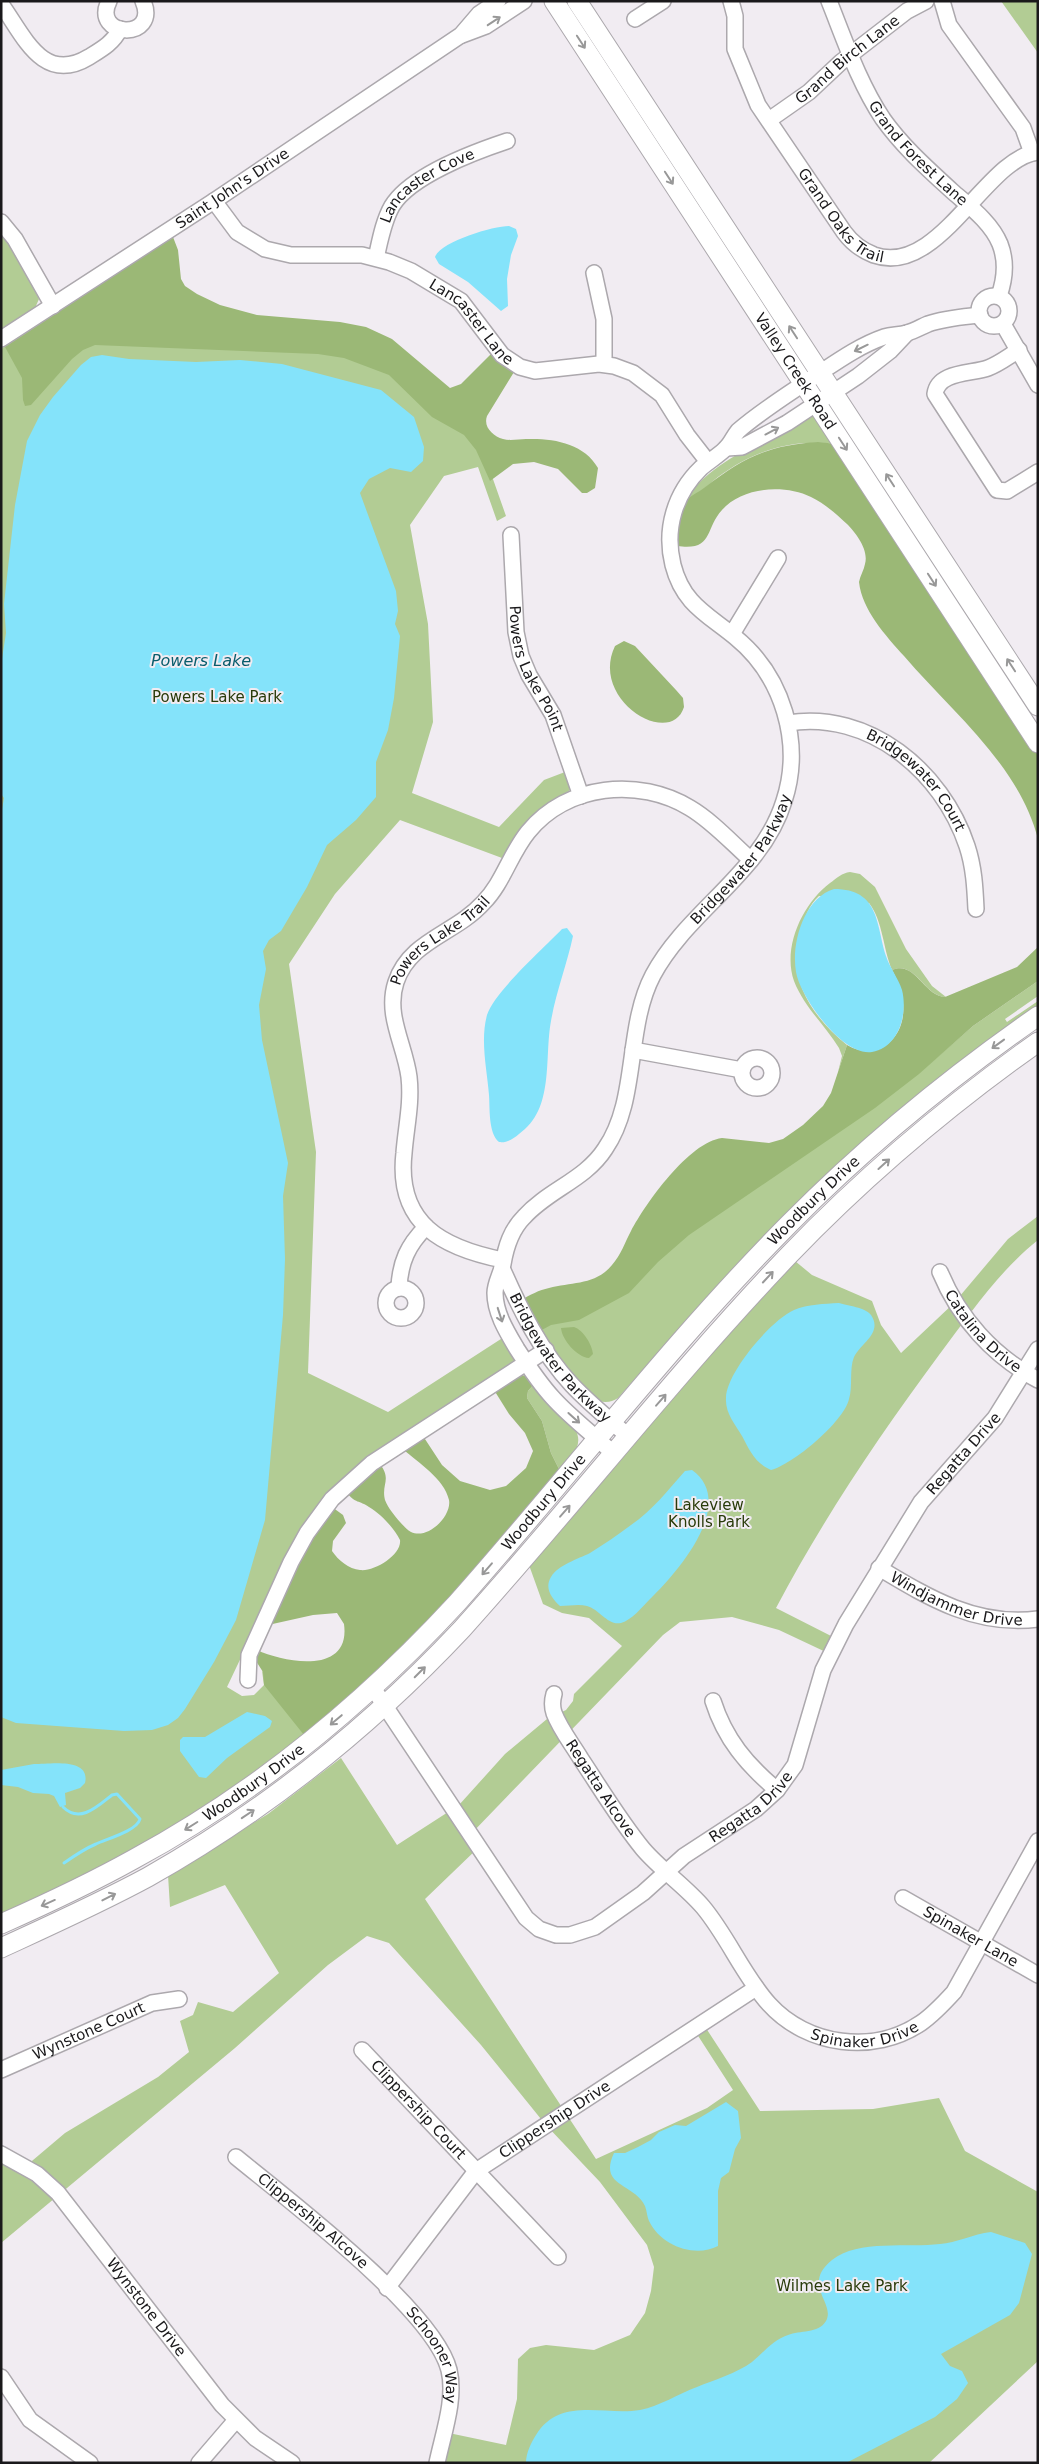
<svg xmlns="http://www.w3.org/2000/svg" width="1039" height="2464" viewBox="0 0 1039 2464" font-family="'DejaVu Sans',sans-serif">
<rect width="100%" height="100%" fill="#f1ecf2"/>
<path fill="#b2cc94" d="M 1001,1 L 1038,1 L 1038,53 Z
M 1,222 L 39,299 L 35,308 L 1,330 Z
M 149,252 L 171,285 L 226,319 L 388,349 L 446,402 L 499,361 L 513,372 L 476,431 L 506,516 L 497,521 L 478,467 L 444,476 L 410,525 L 428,624 L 433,722 L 412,793 L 499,827 L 544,780 L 565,772 L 570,790 L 532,817 L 514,837 L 502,858 L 400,820 L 335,894 L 289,964 L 316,1152 L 308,1373 L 388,1412 L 504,1337 L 515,1362 L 398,1439 L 293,1548 L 227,1687 L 242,1696 L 254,1695 L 264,1685 L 262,1671 L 326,1717 C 261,1768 195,1817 122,1857 C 83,1878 41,1896 1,1915 L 1,349 Z
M 810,416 L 814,416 L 837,444 C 791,439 755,450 718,477 C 709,484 697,497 686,499 C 711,460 770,439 810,416 Z
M 850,872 L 860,874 L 875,887 L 906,949 L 932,986 L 946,997 C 924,997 916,960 892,970 C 883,949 883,921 869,903 L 819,896 C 809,905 805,917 801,930 C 785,976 811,1016 847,1045 L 838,1072 L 842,1056 L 839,1048 C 825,1025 804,1007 794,981 C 782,947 803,903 830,883 C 837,878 842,873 850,872 Z
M 1038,981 L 1038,996 L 1005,1019 L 1007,1022 L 1038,1001 L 1038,1006 L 1020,1018 L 723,1282 L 696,1309 L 618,1398 C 612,1402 606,1403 599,1401 C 582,1395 550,1346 539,1330 L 934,1060 L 973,1026 Z
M 1038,1216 L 1038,1240 C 998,1272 970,1314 939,1355 C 879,1436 823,1519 776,1608 L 837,1639 L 830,1654 L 779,1630 L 732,1617 L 680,1622 L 663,1635 L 470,1835 L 478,1848 L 425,1899 L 596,2159 L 707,2108 L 733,2090 L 693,2028 L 702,2022 L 760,2111 L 873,2109 L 939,2098 L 965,2151 L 1038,2192 L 1038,2361 L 929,2463 L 437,2463 L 444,2432 L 506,2445 L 517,2399 L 518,2359 L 530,2348 L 546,2345 L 594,2350 L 630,2335 L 645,2313 L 651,2291 L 654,2267 L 647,2245 L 600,2182 L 545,2124 L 481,2045 L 389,1943 L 367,1936 L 328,1965 L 235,2048 L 1,2243 L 1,2160 L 26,2166 L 65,2133 L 158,2077 L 189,2052 L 180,2021 L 193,2015 L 198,2002 L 233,2012 L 279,1973 L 225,1885 L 170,1907 L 168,1875 L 268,1814 L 341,1758 L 397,1845 L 459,1805 L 505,1754 L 547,1719 L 566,1710 L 573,1701 L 574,1694 L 622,1646 L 589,1618 L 562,1613 L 543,1604 L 529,1565 L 724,1339 L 795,1261 L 812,1275 L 872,1301 L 881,1325 L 901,1353 L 954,1303 L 1008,1239 Z
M 534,1384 L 575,1429 C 585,1446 570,1458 560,1471 L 551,1453 L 542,1421 L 527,1398 L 528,1391 Z"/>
<path fill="#9bb876" d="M 173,237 L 178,250 L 181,279 L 185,286 L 197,294 L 220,305 L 257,315 L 340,322 L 366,327 L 392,339 L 450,388 L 461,384 L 492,353 L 504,366 L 514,372 L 487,416 C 483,427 493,436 503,439 C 510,441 519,439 526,439 C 553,438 584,443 598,468 L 595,488 L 587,493 L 582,493 L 558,469 L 534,462 L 513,464 L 490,481 L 476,450 L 464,435 L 432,417 L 389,375 L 344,358 L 318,354 L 95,345 L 83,350 L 72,359 L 31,405 L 25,406 L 23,400 L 22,378 L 5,347 Z
M 818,442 L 837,444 L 1038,753 L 1038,839 C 1019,765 952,712 904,656 C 886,636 862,610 859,582 C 860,576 864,570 865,564 C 869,550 856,533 847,524 C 836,514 824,503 811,497 C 784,484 742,487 722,510 C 704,530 714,551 677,546 C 677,532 678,513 686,501 C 688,497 699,492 704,488 C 743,458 768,445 818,442 Z
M 624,641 L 635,646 L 676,690 L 683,698 L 684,707 C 671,749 589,700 615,646 Z
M 1038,947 L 1038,981 L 973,1026 L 919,1074 L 875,1108 L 689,1235 L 658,1262 L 629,1293 L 579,1320 L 551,1325 L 540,1331 L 521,1300 C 530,1295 539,1290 549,1288 C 572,1282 596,1285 612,1265 C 621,1255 625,1242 631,1231 C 646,1203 689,1142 722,1138 L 769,1143 L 783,1139 L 803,1125 L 823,1106 L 831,1093 L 847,1045 C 878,1063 907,1037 903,1003 C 902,992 898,981 892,970 C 915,960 924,996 945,997 L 1017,967 Z
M 574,1327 C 583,1330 592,1344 593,1354 L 589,1358 C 577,1357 562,1340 561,1328 Z
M 520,1374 L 527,1377 L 534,1384 L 528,1391 L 527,1398 L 542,1421 L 551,1453 L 560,1471 L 444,1605 L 366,1683 L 304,1735 L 264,1685 L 263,1672 L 256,1661 L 257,1650 C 285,1663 351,1675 344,1624 L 337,1613 L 313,1615 L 268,1625 L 299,1558 L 332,1507 L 343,1515 L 346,1523 L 333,1541 L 332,1551 C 338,1560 349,1569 360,1570 C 374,1572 402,1555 400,1540 C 394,1528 381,1514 369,1507 C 359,1500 356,1504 346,1492 L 380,1464 C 392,1480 381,1484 385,1500 C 388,1508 395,1516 400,1522 C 403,1525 407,1530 411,1532 C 428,1540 452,1516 449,1500 C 444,1478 418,1463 403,1449 L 423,1436 L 442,1465 L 460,1481 L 490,1490 L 506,1486 L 526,1468 L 533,1451 L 525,1433 L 509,1414 L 494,1390 Z"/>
<path fill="#84e3fa" d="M 509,226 L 516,229 L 518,236 L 511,255 L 507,279 L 508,306 L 501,311 L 468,282 L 439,264 L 435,257 C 440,242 493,226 509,226 Z
M 102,355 L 129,359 L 196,362 L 240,360 L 282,364 L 381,390 L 414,417 L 424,447 L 423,461 L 411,472 L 390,468 L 369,479 L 360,493 L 396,591 L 398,611 L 395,624 L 400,636 L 394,698 L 388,730 L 376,762 L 376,797 L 356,820 L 327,845 L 307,887 L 281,931 L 269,940 L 263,951 L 266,969 L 259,1005 L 262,1040 L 288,1163 L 283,1196 L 285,1259 L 283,1315 L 265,1520 L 236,1620 L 214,1662 L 185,1709 L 178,1718 L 168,1725 L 152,1730 L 124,1731 L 16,1723 L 1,1717 L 1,815 L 4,798 L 1,794 L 1,665 L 6,633 L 4,604 L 15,505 L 27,441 L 40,415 L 53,397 L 81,365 L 91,357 Z
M 834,889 C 880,889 876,925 886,956 C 890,968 898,978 902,990 C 908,1014 899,1047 872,1052 C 843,1057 800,997 796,972 C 791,943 804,898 834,889 Z
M 567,928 L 573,936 C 567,964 556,992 551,1021 C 544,1058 555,1109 519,1134 C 513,1139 507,1143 499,1142 C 488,1133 490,1108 489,1095 C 487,1069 480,1041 487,1015 C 494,992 544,948 562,929 Z
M 839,1303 C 848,1306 865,1307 871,1315 C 883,1333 861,1343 854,1357 C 849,1369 853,1387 849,1399 C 844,1422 792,1465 771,1470 C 755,1463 750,1451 742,1436 C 735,1424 725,1413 726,1398 C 726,1373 771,1320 794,1310 C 808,1304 824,1304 839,1303 Z
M 692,1470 C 738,1503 677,1573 650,1599 C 642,1607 632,1620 621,1623 C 608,1626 599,1609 587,1606 C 579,1604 569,1606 560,1606 C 552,1599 544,1588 551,1577 C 558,1565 578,1559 590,1553 C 604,1544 618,1535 631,1525 C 653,1510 667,1491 685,1471 Z
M 247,1712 L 265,1716 L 272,1721 L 270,1727 L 227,1758 L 206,1778 L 199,1777 L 180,1751 L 180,1740 L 183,1737 L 205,1737 Z
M 34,1764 C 50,1764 91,1757 85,1783 L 80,1788 L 65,1793 L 66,1805 L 60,1807 L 54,1796 L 49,1794 L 33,1793 L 18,1787 L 1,1785 L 1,1770 Z
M 726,2102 L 738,2111 L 741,2138 L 735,2149 L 729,2172 L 721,2178 L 718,2191 L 718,2246 C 695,2258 661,2246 649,2221 C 647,2217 647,2211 645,2206 C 634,2183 598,2187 614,2153 L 625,2153 L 638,2147 L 651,2140 L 659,2132 L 675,2125 L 686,2126 Z
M 991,2232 L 1025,2243 L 1032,2254 L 1019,2303 L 1010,2315 L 941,2354 L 950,2366 L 962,2371 L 968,2383 L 957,2399 L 935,2417 L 846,2463 L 526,2463 C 526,2453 531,2443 536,2435 C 560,2396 604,2416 640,2410 C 660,2406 678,2394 697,2387 C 714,2380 737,2373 752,2362 C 764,2352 773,2340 788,2335 C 800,2330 818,2334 826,2321 C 836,2303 801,2285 832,2260 C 858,2239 909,2248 940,2244 C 956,2243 973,2234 991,2232 Z"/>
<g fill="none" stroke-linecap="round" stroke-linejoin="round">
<path stroke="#84e3fa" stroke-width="3" d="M 63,1807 C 80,1824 98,1806 112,1795 L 117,1794 L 140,1819 C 137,1831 106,1839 96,1844 C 84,1849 74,1856 64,1863"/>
<defs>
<g id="minor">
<path d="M 109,1 C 91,38 160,41 143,1"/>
<path id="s1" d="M 731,1 L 735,16 L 735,49 L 758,105 L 844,232 C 852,243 861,250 874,255 C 939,278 986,157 1038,152"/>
<path id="s2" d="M 829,1 C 845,41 859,83 883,119 C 903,147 927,168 952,191 C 969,206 991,222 1000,244 C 1007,262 1005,279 999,296"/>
<path d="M 942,1 L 949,25 L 1023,128 L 1032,153"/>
<path d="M 1,4 C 24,36 43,85 89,57 C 102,49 113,43 120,29"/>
<path d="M 635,19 L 663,1"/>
<path d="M 462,35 L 486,26 L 524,1"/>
<path id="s3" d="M 769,120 L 809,92 L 841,62 L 907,11 L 926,1"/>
<path id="s4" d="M 214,201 L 237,232 L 265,249 L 291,255 L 362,255 L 389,262 L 411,271 L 461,301 L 502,355 L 520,367 L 535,371 L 599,364 L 614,366 L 633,373 L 662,395 L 687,435 L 708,462"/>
<path d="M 1,222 L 15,239 L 53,306"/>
<path id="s5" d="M 376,258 C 380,241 383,222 392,206 C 410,176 474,152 507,141"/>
<path d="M 594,273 L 604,319 L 604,364"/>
<circle cx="994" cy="311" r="15"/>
<path d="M 1003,324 L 1038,385"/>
<path id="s6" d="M 1,339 L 214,201 L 461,35 L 479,14 L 498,1"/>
<path d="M 1019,350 C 1009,356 999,364 988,368 C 972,374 938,371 935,394 L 997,490 L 1007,491 L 1038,472"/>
<path d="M 727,448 L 742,447 L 787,423 L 858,376 L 890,351 L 907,333"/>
<path id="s7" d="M 511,535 L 516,632 L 521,656 L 529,675 L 553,715 L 581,796"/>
<path d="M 732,634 L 778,558"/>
<path id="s8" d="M 788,723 C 869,710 942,771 967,846 C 974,867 975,888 976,909"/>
<path d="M 633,1050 L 742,1070"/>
<circle cx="757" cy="1073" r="15"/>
<path id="s9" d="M 503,1260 C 443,1248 396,1224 404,1153 C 406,1127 412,1103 409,1077 C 405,1045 385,1015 396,982 C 410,940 455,934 483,903 C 503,883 510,854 528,832 C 567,784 639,777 690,808 C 712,821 731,842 751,860"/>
<path id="s10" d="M 502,1268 C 520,1309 541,1352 572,1385 C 590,1404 610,1420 629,1437"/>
<path id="s11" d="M 940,1272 C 959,1318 993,1356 1038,1380"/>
<path d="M 399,1288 C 400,1262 408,1245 426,1227"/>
<circle cx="401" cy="1303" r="15"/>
<path id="s12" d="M 614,1454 C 594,1435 571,1418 553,1398 C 539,1383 528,1366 517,1349 C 507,1332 495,1313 495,1293 C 495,1283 501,1274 503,1264 C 506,1246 511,1230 524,1217 C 548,1190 585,1180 605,1149 C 639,1100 625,1028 653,975 C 687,911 762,873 784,801 C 803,743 783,676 735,637 C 707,614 683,604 673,565 C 664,529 675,493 701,468 C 709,461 718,456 725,449 C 731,444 733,437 738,431 C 761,411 787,395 812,378 C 835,363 858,346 884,337 C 892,335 899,335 907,333 C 914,331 921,327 928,324 C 945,318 962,317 980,315"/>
<path id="s13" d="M 879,1568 C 929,1598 977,1627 1038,1619"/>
<path d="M 248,1680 L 249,1655 L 291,1562 L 307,1533 L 332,1499 L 372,1463 L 546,1350"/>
<path id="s14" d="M 373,1688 L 526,1918 L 539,1929 L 556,1935 L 570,1935 L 595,1927 L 643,1893 L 684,1856 L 756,1809 L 777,1790 L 795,1765 L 823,1670 L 846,1624 L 921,1502 L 995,1418 L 1038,1349"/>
<path id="s15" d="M 554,1694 C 552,1701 552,1707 554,1713 C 560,1729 572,1744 581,1759 C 601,1789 620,1821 643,1849 C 661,1870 685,1886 703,1907 C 728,1937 743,1975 769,2004 C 807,2046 874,2055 921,2023 C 934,2014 944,2003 954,1992 L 1038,1841"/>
<path d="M 713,1701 C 725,1739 747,1765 777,1790"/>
<path id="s16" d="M 903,1898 L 1038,1975"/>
<path id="s17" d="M 362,2050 L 558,2257"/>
<path id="s18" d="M 1,2070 L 152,2003 L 179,1999"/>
<path id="s19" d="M 1,2154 L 37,2174 L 58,2193 L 222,2405 L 255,2438 L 292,2463"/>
<path id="s20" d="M 236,2157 C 287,2199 434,2310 449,2370 C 456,2399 443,2434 437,2463"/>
<path id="s21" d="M 387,2288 L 476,2171 L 756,1988"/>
<path d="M 1,2377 L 30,2420 L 90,2463"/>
<path d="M 199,2463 L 236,2420"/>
</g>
<g id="major">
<path id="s22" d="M 554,1 L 1038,743"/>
<path d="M 577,1 L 1038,706"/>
<path id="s23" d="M 1,1924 C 46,1904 91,1883 134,1859 C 256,1793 363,1705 457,1603 C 568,1478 671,1343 789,1224 C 865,1147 949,1078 1038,1016"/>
<path d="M 1,1948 C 51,1925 100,1903 148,1877 C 265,1811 370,1727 462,1629 C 573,1506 675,1374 789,1255 C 865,1176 949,1105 1038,1042"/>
</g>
</defs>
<use href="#minor" stroke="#aca8ad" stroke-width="18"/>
<use href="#major" stroke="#aca8ad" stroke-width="21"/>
<use href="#minor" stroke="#fff" stroke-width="15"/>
<use href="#major" stroke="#fff" stroke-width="19"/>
</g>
<defs><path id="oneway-shaft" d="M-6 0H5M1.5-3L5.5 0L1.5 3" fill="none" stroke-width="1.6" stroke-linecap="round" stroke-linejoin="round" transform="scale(1.25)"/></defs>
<g stroke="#989898">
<use href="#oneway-shaft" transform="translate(494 21) rotate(-33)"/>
<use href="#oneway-shaft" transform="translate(581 42) rotate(57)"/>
<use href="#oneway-shaft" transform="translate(669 178) rotate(57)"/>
<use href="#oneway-shaft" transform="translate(793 332) rotate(-123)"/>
<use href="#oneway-shaft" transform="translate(861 348) rotate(154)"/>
<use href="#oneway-shaft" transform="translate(772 431) rotate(-28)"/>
<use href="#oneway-shaft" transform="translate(843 444) rotate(57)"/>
<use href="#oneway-shaft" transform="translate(890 480) rotate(-123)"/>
<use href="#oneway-shaft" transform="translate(932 580) rotate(57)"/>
<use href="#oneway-shaft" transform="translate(1011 665) rotate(-123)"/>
<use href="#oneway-shaft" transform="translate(998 1044) rotate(144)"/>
<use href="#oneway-shaft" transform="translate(884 1164) rotate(-42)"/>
<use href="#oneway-shaft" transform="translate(768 1277) rotate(-47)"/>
<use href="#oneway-shaft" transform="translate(500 1315) rotate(72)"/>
<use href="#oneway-shaft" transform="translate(661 1400) rotate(-49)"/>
<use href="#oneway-shaft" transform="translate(574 1418) rotate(42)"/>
<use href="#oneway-shaft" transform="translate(565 1511) rotate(-49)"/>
<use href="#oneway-shaft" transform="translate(487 1569) rotate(131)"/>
<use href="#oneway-shaft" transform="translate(420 1672) rotate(-45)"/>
<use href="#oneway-shaft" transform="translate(336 1720) rotate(140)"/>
<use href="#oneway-shaft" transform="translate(248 1814) rotate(-34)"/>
<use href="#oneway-shaft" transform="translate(191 1826) rotate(148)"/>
<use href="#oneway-shaft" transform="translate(109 1897) rotate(-27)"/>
<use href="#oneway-shaft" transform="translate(48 1903) rotate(156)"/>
</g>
<g text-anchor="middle" stroke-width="4" stroke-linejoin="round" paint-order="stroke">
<g font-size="15" fill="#1a191b" stroke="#f1ecf2">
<text dy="5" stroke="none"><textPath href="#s3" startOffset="99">Grand Birch Lane</textPath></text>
<text dy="5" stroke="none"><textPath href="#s2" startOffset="179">Grand Forest Lane</textPath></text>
<text dy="5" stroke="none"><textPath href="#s6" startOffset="276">Saint John's Drive</textPath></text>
<text dy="5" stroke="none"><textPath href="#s5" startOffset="95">Lancaster Cove</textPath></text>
<text dy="5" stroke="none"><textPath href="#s1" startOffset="249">Grand Oaks Trail</textPath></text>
<text dy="5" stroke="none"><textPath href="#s4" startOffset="301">Lancaster Lane</textPath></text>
<text dy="5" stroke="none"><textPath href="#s22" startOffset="442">Valley Creek Road</textPath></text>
<text dy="5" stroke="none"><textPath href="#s7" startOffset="138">Powers Lake Point</textPath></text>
<text dy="5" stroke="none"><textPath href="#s8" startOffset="150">Bridgewater Court</textPath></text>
<text dy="5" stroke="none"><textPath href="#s12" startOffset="722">Bridgewater Parkway</textPath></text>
<text dy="5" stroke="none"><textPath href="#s9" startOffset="400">Powers Lake Trail</textPath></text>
<text dy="5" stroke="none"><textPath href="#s23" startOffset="1100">Woodbury Drive</textPath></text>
<text dy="5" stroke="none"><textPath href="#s11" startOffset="74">Catalina Drive</textPath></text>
<text dy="5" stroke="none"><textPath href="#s10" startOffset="108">Bridgewater Parkway</textPath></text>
<text dy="5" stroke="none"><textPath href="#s14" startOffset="969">Regatta Drive</textPath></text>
<text dy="5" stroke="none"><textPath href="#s23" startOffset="695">Woodbury Drive</textPath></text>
<text dy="5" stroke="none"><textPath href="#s13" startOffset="85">Windjammer Drive</textPath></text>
<text dy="5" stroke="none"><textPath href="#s23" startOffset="290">Woodbury Drive</textPath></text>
<text dy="5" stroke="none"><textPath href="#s15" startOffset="108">Regatta Alcove</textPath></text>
<text dy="5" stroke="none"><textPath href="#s14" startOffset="549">Regatta Drive</textPath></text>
<text dy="5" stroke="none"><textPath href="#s16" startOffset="78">Spinaker Lane</textPath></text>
<text dy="5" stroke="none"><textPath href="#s15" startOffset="490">Spinaker Drive</textPath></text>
<text dy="5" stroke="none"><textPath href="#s18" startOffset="96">Wynstone Court</textPath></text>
<text dy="5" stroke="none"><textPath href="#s17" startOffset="82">Clippership Court</textPath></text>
<text dy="5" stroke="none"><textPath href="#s21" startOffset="241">Clippership Drive</textPath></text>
<text dy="5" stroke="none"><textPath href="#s20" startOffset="100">Clippership Alcove</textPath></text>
<text dy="5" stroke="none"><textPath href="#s19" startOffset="214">Wynstone Drive</textPath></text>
<text dy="5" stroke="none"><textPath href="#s20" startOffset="284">Schooner Way</textPath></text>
</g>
<g font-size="15" fill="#293b0a" stroke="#f1ecf2">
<text x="217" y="702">Powers Lake Park</text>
<text x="709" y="1510">Lakeview<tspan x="709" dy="17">Knolls Park</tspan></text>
<text x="842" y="2291">Wilmes Lake Park</text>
</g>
<g font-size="16" font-style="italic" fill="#095d6d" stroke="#f1ecf2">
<text x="201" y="666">Powers Lake</text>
</g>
</g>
<rect width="1039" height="2464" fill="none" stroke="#1a191b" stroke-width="5"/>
</svg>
